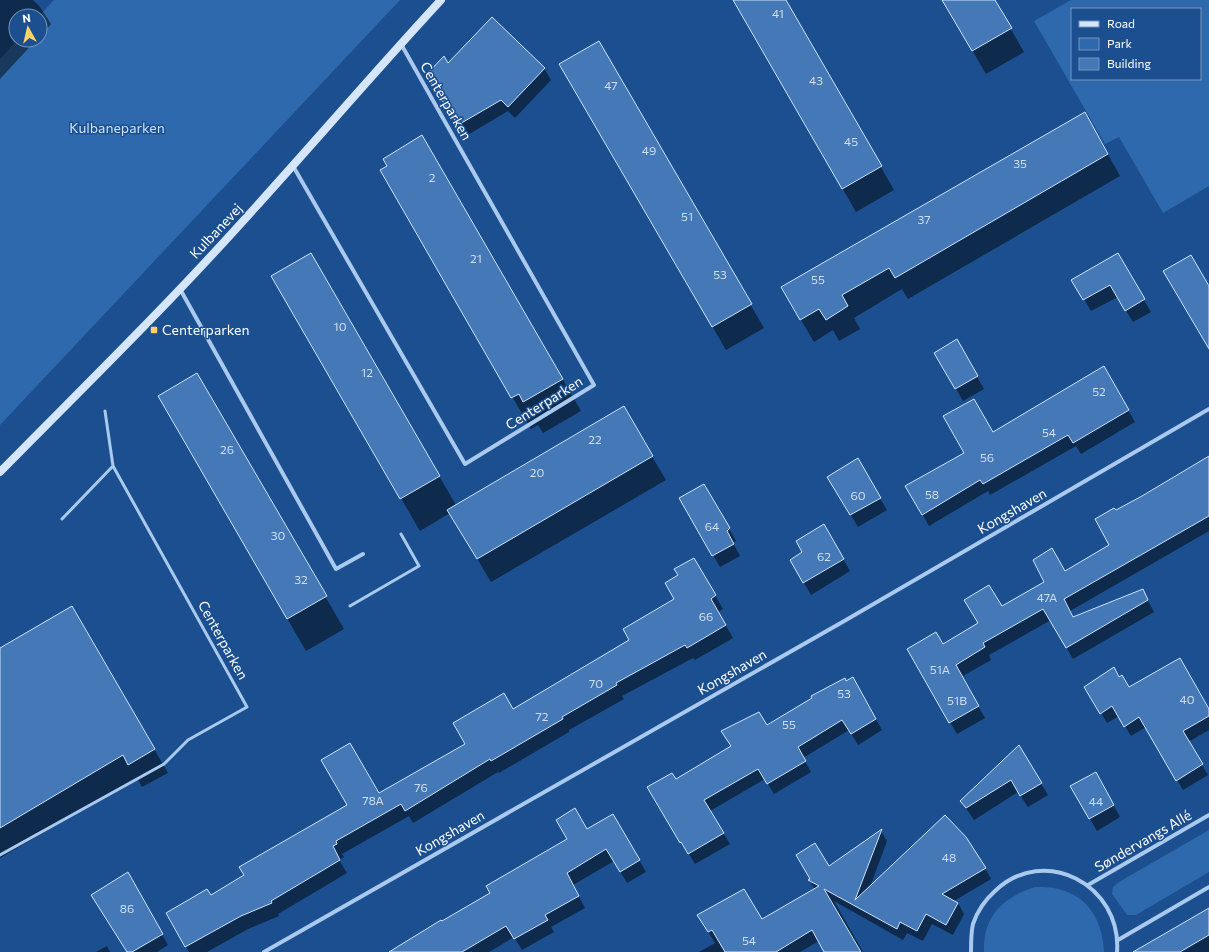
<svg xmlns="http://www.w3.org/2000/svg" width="1209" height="952" viewBox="0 0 1209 952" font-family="Commissioner,sans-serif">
<rect width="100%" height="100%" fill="#1b4f8f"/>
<path fill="#2e69ad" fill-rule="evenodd" d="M 54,0 L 400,0 L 0,425 L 0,59 L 17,40 L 40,40 L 39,16 Z
M 1071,0 L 1209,0 L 1209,186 L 1163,213 L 1119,137 L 1105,144 L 1034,21 ZM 1072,9 L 1200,9 L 1200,79 L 1072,79 Z
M 1209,830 L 1209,872 L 1136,915 L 1127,915 L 1112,894 L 1113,887 L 1119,882 Z
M 1035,887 C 1045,887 1055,887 1065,891 C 1092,900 1103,926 1104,952 L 984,952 C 983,916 1002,898 1035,887 Z"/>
<path fill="#0007" d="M 0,0 L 33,0 L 40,7 L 51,24 L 40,36 L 40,16 L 16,16 L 16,40 L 36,40 L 0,79 Z
M 734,0 L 785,0 L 894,190 L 856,212 Z
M 943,0 L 994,0 L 1024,52 L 986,74 Z
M 598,42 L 764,328 L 726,350 L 561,64 Z
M 448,65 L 544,68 L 551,80 L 515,118 L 508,111 L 466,136 L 427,76 Z
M 1085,113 L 1120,176 L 908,299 L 902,289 L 854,318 L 860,329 L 839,341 L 833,330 L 814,342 L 782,288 Z
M 422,137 L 581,411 L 543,433 L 538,425 L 531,429 L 381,171 L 389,167 Z
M 310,254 L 456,505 L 623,408 L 666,480 L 491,582 L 450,513 L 420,531 L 272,276 Z
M 1118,255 L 1151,312 L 1133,322 L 1118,297 L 1091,311 L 1073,280 Z
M 956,341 L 984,389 L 963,401 L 935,353 Z
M 1104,368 L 1135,422 L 1081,454 L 1076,446 L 990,495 L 988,491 L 929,526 L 907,486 L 966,453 L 993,434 Z
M 197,375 L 344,629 L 306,651 L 159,397 Z
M 1209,456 L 1209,531 L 1070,611 L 1073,618 L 1142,590 L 1154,612 L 1073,659 L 1051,620 L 989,655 L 991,660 L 961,677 L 985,718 L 957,734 L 908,649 L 943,645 L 979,623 L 1001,608 L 1111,545 L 1115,512 Z
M 857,460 L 887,510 L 858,527 L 828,477 Z
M 704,485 L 736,541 L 733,543 L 740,556 L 720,567 L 680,498 Z
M 824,525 L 850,571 L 811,595 L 791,560 L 804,553 Z
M 694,559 L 723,609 L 718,612 L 733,638 L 695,660 L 693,658 L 622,696 L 624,699 L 569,730 L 569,732 L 499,773 L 498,772 L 413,823 L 409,816 L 342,854 L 344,857 L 339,860 L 347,873 L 278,914 L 279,916 L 248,929 L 207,952 L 189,952 L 167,913 L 210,896 L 379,795 L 466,744 L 513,711 L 630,641 L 675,599 L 679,576 Z
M 71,607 L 168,773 L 142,787 L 137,778 L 0,858 L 0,649 Z
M 846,682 L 859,689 L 882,730 L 858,745 L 849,730 L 803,758 L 811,772 L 774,794 L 765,779 L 710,811 L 730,844 L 695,864 L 688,852 L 687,853 L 649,787 L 675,780 L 731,747 L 722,732 L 767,726 Z
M 1086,687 L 1128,688 L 1209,711 L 1209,730 L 1188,742 L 1208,775 L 1183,790 L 1146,727 L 1131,736 L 1119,716 L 1107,723 Z
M 1018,747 L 1048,795 L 1028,807 L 1018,792 L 974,820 L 961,801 Z
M 1096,774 L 1120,817 L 1097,831 L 1072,787 Z
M 613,815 L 646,872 L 627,883 L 614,861 L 573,885 L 585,908 L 551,927 L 554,932 L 522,950 L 514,937 L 489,952 L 472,952 L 472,951 L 469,952 L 390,952 L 491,893 L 587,830 Z
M 881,831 L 887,841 L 870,887 L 985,868 L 991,879 L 954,901 L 958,903 L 964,914 L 953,935 L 932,924 L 923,941 L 907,933 L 903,940 L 834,901 L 863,952 L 825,952 L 819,941 L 800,952 L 699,952 L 715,943 L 699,916 L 762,921 L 815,890 L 810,881 Z
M 127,873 L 168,945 L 157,952 L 127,952 Z
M 1209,910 L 1209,952 L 1145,952 Z
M 107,946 L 110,952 L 96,952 Z"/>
<path fill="#4478b7" stroke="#cfe3fa" d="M 733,0 L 786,0 L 882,166 L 842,189 Z
M 942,0 L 995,0 L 1012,28 L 972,51 Z
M 492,17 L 545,68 L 508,107 L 501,100 L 458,125 L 426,75 L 444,56 L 448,63 Z
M 599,41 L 752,304 L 712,327 L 559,64 Z
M 1085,112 L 1108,154 L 895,278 L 889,268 L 842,295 L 848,306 L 826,320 L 819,309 L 800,320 L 781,287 Z
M 422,135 L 563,379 L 523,402 L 519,394 L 511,398 L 380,170 L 387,166 L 383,159 Z
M 311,253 L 440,476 L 400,499 L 271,276 Z
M 1118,253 L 1145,299 L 1125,311 L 1110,285 L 1083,300 L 1071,280 Z
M 1191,255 L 1209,286 L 1209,349 L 1163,271 Z
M 957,339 L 978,376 L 955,389 L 934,353 Z
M 1104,366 L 1129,410 L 1073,443 L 1068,435 L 983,484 L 980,480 L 922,515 L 905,486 L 964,453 L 943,416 L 974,399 L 993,432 Z
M 197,373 L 327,596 L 287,619 L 158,396 Z
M 624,406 L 653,456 L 477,559 L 447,510 Z
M 1209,456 L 1209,516 L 1064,599 L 1073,617 L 1143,589 L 1148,600 L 1066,648 L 1043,609 L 983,643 L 985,647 L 956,665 L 979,706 L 949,723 L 907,649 L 936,632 L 943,644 L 978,623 L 964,600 L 989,585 L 1002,606 L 1044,582 L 1033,560 L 1052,548 L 1065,571 L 1109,545 L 1095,519 L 1114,508 L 1116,510 L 1142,496 Z
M 858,458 L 881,498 L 850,515 L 827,477 Z
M 704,484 L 730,528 L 727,531 L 734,544 L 712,556 L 679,498 Z
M 824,524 L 844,559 L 803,583 L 790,560 L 802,552 L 796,541 Z
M 694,558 L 716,595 L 711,599 L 726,625 L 687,648 L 685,645 L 616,683 L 617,685 L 562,717 L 563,719 L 491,761 L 490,759 L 405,811 L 401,804 L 336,841 L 337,844 L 333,846 L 340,860 L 271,901 L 272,903 L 241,916 L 185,947 L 166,913 L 207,889 L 211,895 L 244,875 L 239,867 L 347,805 L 321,760 L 350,743 L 379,793 L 465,744 L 453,723 L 504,693 L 513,709 L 629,640 L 623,629 L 674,599 L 665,583 L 678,575 L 674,569 Z
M 72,606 L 155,749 L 128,765 L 123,755 L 0,828 L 0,648 Z
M 1180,658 L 1209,709 L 1209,716 L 1183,731 L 1203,764 L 1176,781 L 1139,717 L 1124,727 L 1112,706 L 1100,714 L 1084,687 L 1114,667 L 1119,677 L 1122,675 L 1129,687 Z
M 853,677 L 876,719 L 851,734 L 842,720 L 798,747 L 806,761 L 767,784 L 758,769 L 704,800 L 724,833 L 688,854 L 681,842 L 680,843 L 647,787 L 672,773 L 676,779 L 731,746 L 721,731 L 759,712 L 767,725 L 812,698 L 811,696 L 845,678 L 846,681 Z
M 1019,745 L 1042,783 L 1020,796 L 1011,780 L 966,808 L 960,801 Z
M 1096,772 L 1114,805 L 1089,819 L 1070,786 Z
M 575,808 L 587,829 L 613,814 L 640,860 L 620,872 L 606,849 L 567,873 L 579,896 L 545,915 L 548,920 L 514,939 L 506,926 L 462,952 L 389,952 L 441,920 L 442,921 L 490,893 L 486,886 L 567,839 L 556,820 Z
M 945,815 L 966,837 L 986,868 L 942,894 L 958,903 L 946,925 L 926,914 L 917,931 L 900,922 L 897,929 L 824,889 L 861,952 L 824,952 L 812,930 L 776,952 L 725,952 L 712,930 L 708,932 L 697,915 L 744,889 L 762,919 L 819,886 L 808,880 L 810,879 L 796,855 L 815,843 L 829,866 L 882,829 L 855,900 Z
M 128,872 L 163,934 L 132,952 L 127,952 L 91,895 Z
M 1209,908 L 1209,935 L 1180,952 L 1133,952 Z"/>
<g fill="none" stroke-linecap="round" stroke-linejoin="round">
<path stroke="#a9c9ee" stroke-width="3" d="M 62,519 L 113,466
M 350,606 L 419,566 L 401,534
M 0,855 L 164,764 L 188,740 L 247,707 L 113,466 L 105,411"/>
<path stroke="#a9c9ee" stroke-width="4" d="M 293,166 L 465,464 L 594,385 L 401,44
M 180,289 L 336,569 L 363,554
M 1088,885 L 1209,815
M 1118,940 L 1209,887
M 264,952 L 846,620 L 1209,409
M 971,952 C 971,944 971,932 973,924 C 977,912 985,900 995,891 C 1044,844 1122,885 1117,952"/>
<path stroke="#d6e6fa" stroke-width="8" d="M 0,472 C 60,411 121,351 180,289 C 270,195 353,95 441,0"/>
</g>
<rect fill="#ffd166" stroke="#1b4f8f" stroke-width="1.5" x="150" y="326" width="8" height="8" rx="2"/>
<g text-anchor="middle" stroke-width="3" stroke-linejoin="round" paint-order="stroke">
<g font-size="12" fill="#d0dded">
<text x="778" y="18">41</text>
<text x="816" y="85">43</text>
<text x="611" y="90">47</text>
<text x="851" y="146">45</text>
<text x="649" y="155">49</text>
<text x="1020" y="168">35</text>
<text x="432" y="182">2</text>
<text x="687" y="221">51</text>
<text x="924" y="224">37</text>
<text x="476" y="263">21</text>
<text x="720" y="279">53</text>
<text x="818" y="284">55</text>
<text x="340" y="331">10</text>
<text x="367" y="377">12</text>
<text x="1099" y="396">52</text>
<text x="1049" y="437">54</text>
<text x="595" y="444">22</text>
<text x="227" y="454">26</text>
<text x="987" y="462">56</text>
<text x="537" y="477">20</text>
<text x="932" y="499">58</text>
<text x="858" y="500">60</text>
<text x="712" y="531">64</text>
<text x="278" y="540">30</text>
<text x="824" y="561">62</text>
<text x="301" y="584">32</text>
<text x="1047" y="602">47A</text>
<text x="706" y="621">66</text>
<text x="940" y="674">51A</text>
<text x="596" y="688">70</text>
<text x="844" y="698">53</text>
<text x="1187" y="704">40</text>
<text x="957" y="705">51B</text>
<text x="542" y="721">72</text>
<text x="789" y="729">55</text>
<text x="421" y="792">76</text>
<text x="373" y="805">78A</text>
<text x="1096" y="806">44</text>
<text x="949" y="862">48</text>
<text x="127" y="913">86</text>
<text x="749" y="945">54</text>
</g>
<g font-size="14" fill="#fff" stroke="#1b4f8f">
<text transform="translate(446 101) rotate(60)" y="5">Centerparken</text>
<text transform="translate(216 231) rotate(-47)" y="5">Kulbanevej</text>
<text transform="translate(544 403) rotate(-32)" y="5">Centerparken</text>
<text transform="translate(1012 511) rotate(-30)" y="5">Kongshaven</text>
<text transform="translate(223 640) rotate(61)" y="5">Centerparken</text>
<text transform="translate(732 672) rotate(-30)" y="5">Kongshaven</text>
<text transform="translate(450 833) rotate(-30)" y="5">Kongshaven</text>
<text transform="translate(1143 841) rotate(-30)" y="5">Søndervangs Allé</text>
</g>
<g font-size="14" fill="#cfe3fa" stroke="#1b4f8f">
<text x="117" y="133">Kulbaneparken</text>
</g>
<g font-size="14" fill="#fff" stroke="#1b4f8f" text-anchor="start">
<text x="162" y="335">Centerparken</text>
</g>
</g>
<rect x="1071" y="8" width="130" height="72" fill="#1b4f8f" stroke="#7695bc"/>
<rect x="1079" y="21" width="20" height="6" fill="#d6e6fa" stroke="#7695bc"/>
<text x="1107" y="28" font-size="12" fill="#ffffff">Road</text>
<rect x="1079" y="38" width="20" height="12" fill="#2e69ad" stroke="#7695bc"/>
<text x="1107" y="48" font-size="12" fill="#ffffff">Park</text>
<rect x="1079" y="58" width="20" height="12" fill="#4478b7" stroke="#7695bc"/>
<text x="1107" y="68" font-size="12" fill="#ffffff">Building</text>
<g transform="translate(28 28) rotate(352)"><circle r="19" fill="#1b4f8f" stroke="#7695bc"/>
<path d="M0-3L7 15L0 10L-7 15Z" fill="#ffd166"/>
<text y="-6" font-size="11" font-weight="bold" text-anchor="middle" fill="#ffffff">N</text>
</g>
</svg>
